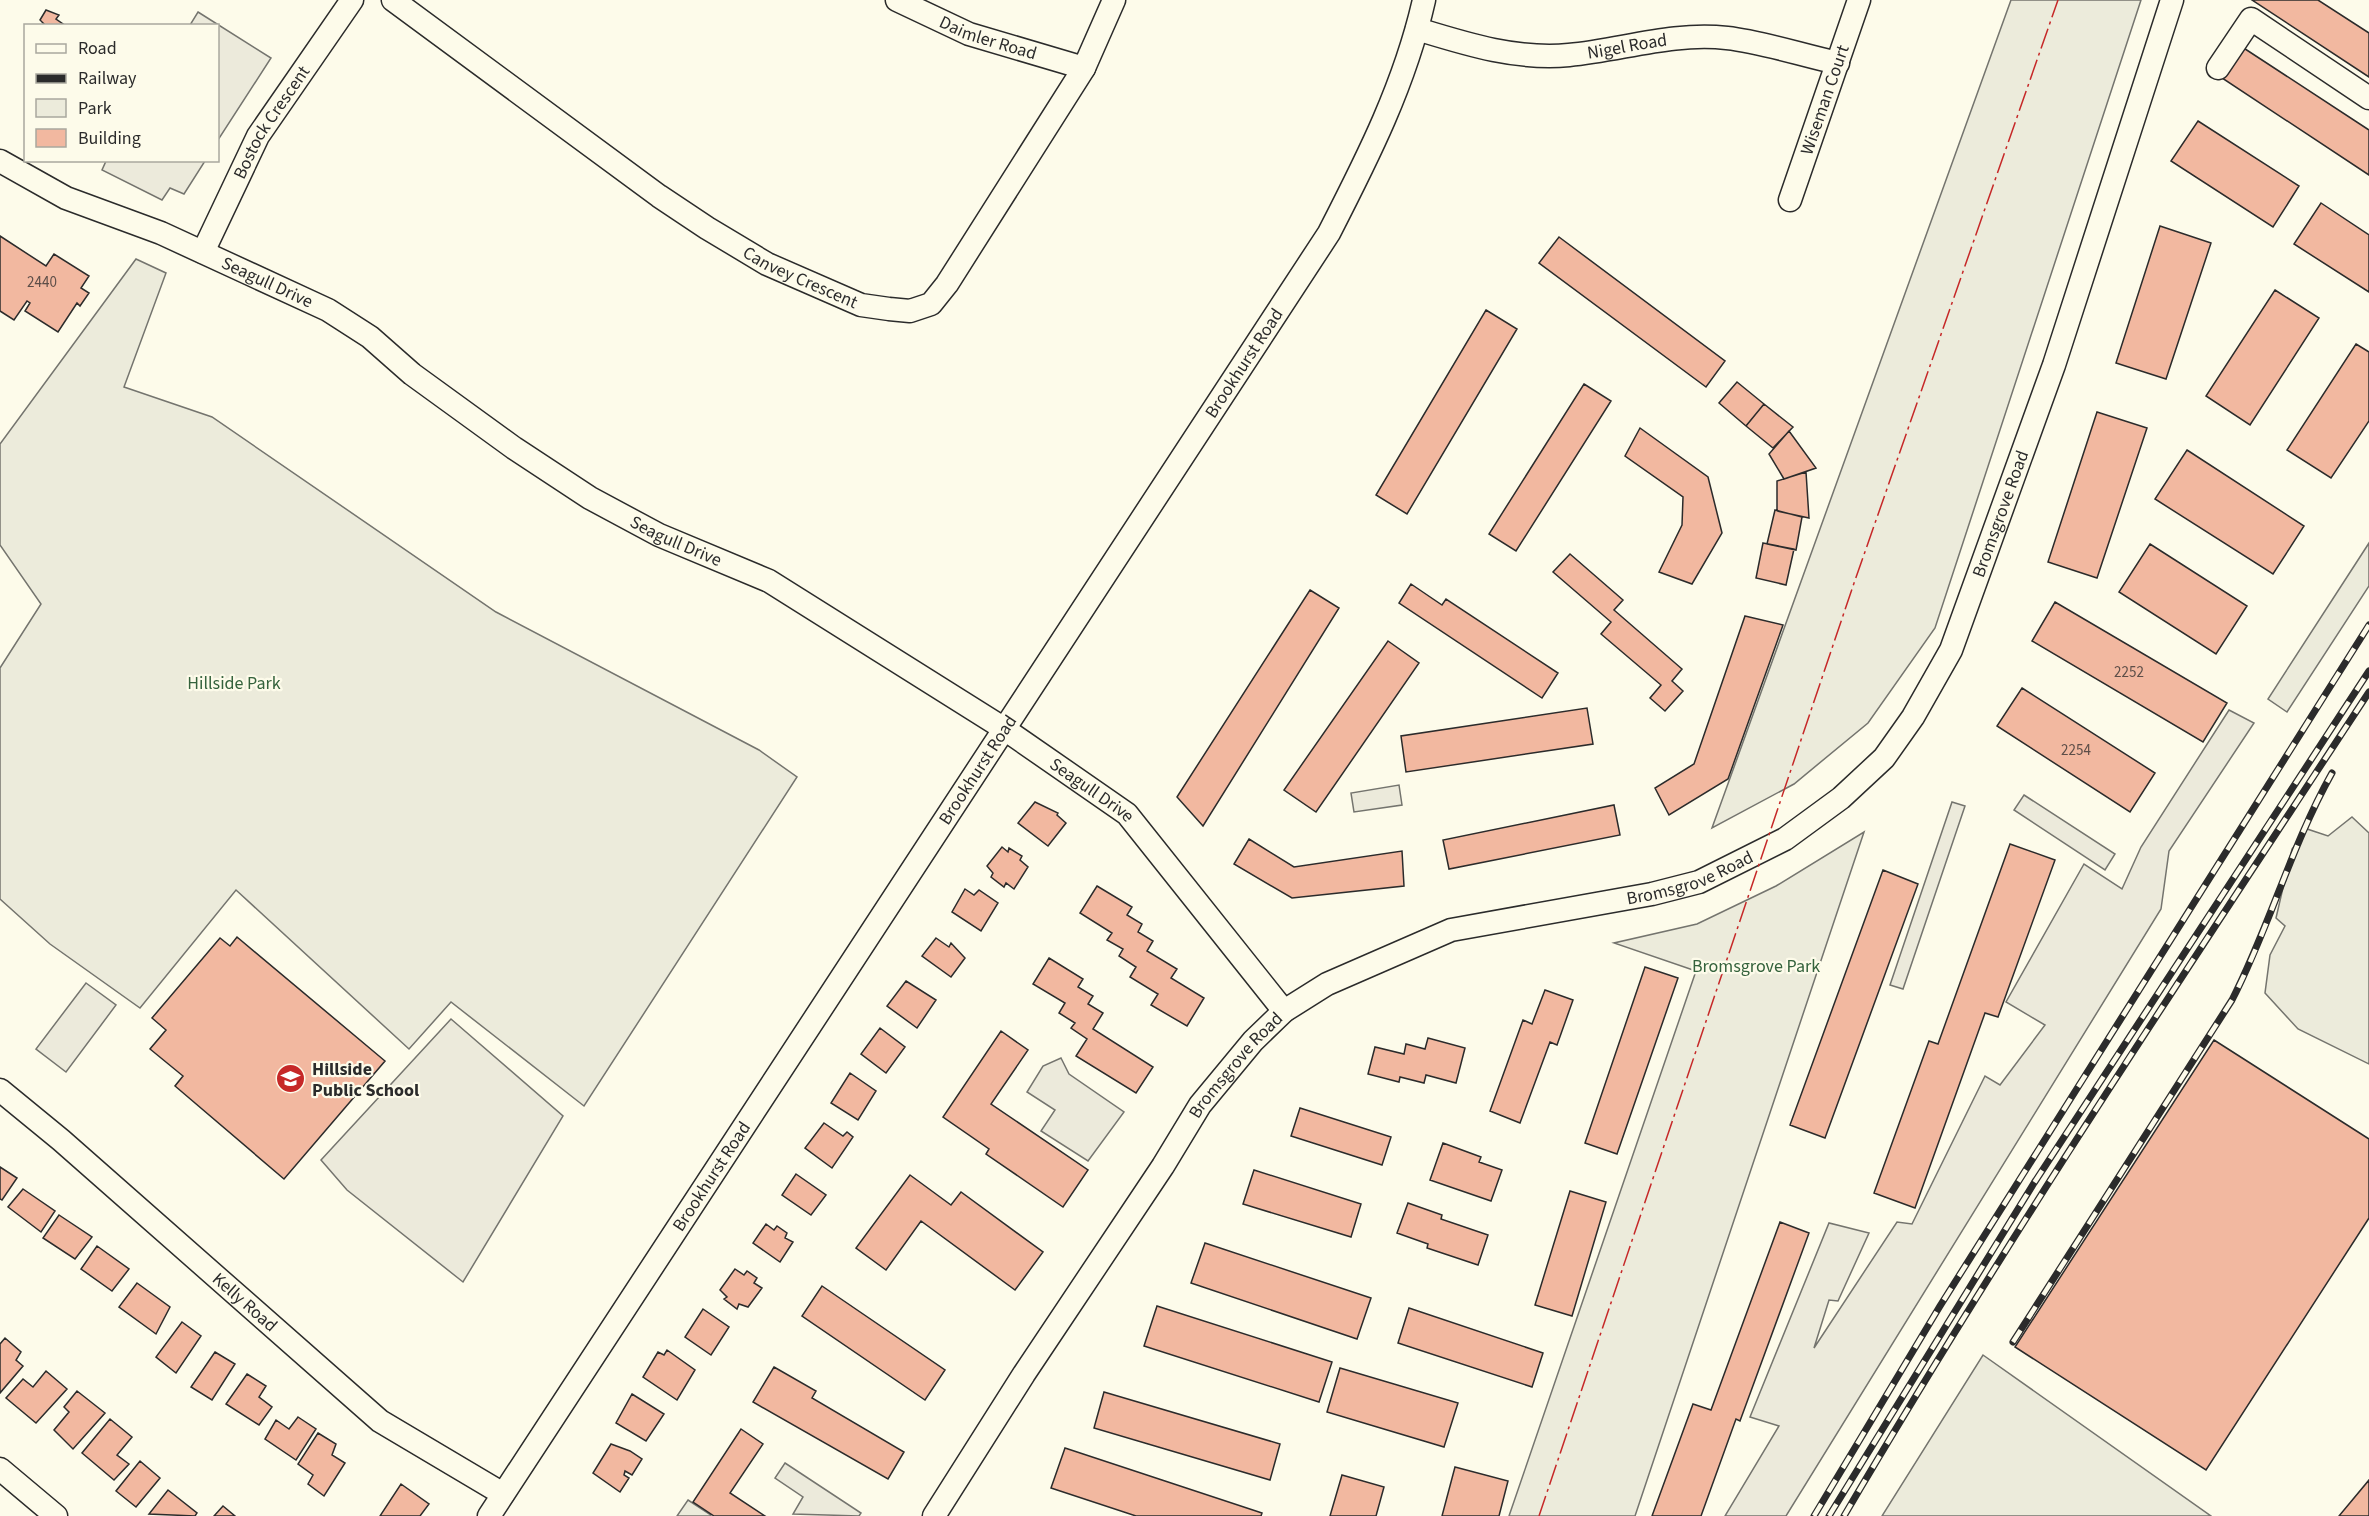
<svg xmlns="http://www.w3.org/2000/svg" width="2369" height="1516" viewBox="0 0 2369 1516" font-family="'Source Sans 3',sans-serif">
<rect width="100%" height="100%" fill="#fdfbea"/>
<path fill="#ecebdb" stroke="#74746e" stroke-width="1.5" d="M 2011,0 L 2141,0 L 1935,628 L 1868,723 L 1794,784 L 1712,828 Z
M 136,259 L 166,273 L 124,387 L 212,417 L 496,612 L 759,750 L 797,777 L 584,1106 L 451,1002 L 409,1049 L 236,890 L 140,1008 L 50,944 L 0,899 L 0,668 L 41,604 L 0,545 L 0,444 Z
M 2369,543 L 2369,586 L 2287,712 L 2268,699 Z
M 2352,817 L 2369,833 L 2369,1064 L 2298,1029 L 2265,993 L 2270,955 L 2285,926 L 2276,918 L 2292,849 L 2307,829 L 2328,836 Z
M 1864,832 L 1635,1516 L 1509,1516 L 1696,971 L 1614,943 L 1697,924 L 1776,886 Z
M 1983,1355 L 2211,1516 L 1882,1516 Z
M 688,1500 L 711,1515 L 710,1516 L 677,1516 Z"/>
<path fill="#eceadb" stroke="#74746e" stroke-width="1.5" d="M 198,12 L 271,58 L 218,140 L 218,26 L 190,25 Z
M 106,161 L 106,160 L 205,161 L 184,194 L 170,188 L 162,200 L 102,170 Z
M 2229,710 L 2254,723 L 2169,851 L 2161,909 L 1786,1516 L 1725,1516 L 1779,1426 L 1750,1417 L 1829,1223 L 1869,1233 L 1838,1301 L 1829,1300 L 1814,1348 L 1897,1222 L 1912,1224 L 1985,1076 L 2000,1085 L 2045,1025 L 2006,1002 L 2084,864 L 2122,889 L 2141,847 Z
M 1399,785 L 1402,805 L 1354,812 L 1351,793 Z
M 2024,795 L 2115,854 L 2105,870 L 2014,810 Z
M 1952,802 L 1965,806 L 1903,989 L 1890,985 Z
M 86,983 L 116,1005 L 66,1072 L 36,1049 Z
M 451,1019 L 563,1116 L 463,1282 L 347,1190 L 321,1160 Z
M 1061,1058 L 1069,1074 L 1124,1112 L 1088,1161 L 1041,1131 L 1055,1110 L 1027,1092 L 1043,1066 Z
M 785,1463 L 861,1513 L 859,1516 L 793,1514 L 803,1497 L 775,1478 Z"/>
<path fill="#f2b8a0" stroke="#2b2b2b" stroke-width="1.5" d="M 2252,0 L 2318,0 L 2369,33 L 2369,77 Z
M 46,10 L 59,15 L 56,19 L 66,26 L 46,26 L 40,20 Z
M 2236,43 L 2369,130 L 2369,175 L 2216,74 Z
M 2198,121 L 2299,186 L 2273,227 L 2171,161 Z
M 2321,203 L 2369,235 L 2369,292 L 2294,244 Z
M 2160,226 L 2211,243 L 2166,379 L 2116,363 Z
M 0,236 L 46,266 L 54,254 L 89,276 L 81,288 L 89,293 L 80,306 L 77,303 L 58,332 L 25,311 L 30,303 L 27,301 L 14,320 L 0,311 Z
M 1559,237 L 1725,361 L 1706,387 L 1539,263 Z
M 2275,290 L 2319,318 L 2250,425 L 2206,396 Z
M 1486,310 L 1517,329 L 1407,514 L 1376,495 Z
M 2356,344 L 2369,352 L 2369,421 L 2331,478 L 2287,450 Z
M 1737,382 L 1764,404 L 1746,426 L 1719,403 Z
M 1584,384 L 1611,401 L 1516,551 L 1489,534 Z
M 1764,404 L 1793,427 L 1773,448 L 1746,426 Z
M 2097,412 L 2147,428 L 2097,578 L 2048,562 Z
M 1640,428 L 1708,477 L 1722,533 L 1692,584 L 1659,572 L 1682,525 L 1683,497 L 1625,456 Z
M 1789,431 L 1816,468 L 1784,479 L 1769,454 Z
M 2187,450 L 2304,526 L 2273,574 L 2155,499 Z
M 1806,472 L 1809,518 L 1777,511 L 1777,481 Z
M 1775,510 L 1802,517 L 1796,550 L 1767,544 Z
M 1763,543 L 1794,549 L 1786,585 L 1756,578 Z
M 2150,544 L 2247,606 L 2216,654 L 2119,592 Z
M 1570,554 L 1623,600 L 1614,610 L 1682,669 L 1672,681 L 1683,691 L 1665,711 L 1650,698 L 1661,685 L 1601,634 L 1611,622 L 1553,572 Z
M 1411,584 L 1442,605 L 1446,599 L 1558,673 L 1542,698 L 1399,603 Z
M 1310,590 L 1339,608 L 1203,826 L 1177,797 Z
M 2055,602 L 2227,703 L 2203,742 L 2032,641 Z
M 1745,616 L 1783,625 L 1728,779 L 1669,815 L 1655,788 L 1694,764 Z
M 1388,641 L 1419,663 L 1316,812 L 1284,790 Z
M 2022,688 L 2155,773 L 2130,812 L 1997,726 Z
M 1587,708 L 1593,744 L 1406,772 L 1401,736 Z
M 1035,802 L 1058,813 L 1057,815 L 1066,823 L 1048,846 L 1018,823 Z
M 1614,805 L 1620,835 L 1449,869 L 1443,840 Z
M 1249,839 L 1294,867 L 1402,851 L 1404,886 L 1292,898 L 1234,864 Z
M 2010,844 L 2055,860 L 1998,1017 L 1985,1013 L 1915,1208 L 1874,1193 L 1929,1041 L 1938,1044 Z
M 1002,847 L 1008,852 L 1009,848 L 1022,856 L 1020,860 L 1028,867 L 1014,889 L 1006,883 L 1004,887 L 991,877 L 993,873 L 987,866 Z
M 1883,870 L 1918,884 L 1825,1138 L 1790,1125 Z
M 1097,886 L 1132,907 L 1127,915 L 1142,924 L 1138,932 L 1153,941 L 1147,951 L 1177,969 L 1171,978 L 1204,998 L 1187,1026 L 1151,1005 L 1158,994 L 1130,977 L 1136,967 L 1119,956 L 1123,949 L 1107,940 L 1112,933 L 1080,913 Z
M 965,889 L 974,895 L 979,890 L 998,903 L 981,931 L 952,912 Z
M 237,937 L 385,1061 L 284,1179 L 175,1086 L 183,1076 L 150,1049 L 166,1030 L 152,1018 L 220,938 L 230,946 Z
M 936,938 L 949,947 L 951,943 L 965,958 L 951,977 L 922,956 Z
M 1049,958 L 1083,979 L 1078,987 L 1093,996 L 1088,1004 L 1103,1013 L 1093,1029 L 1153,1067 L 1136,1093 L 1076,1056 L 1087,1039 L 1071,1028 L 1075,1023 L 1059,1013 L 1065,1003 L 1033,984 Z
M 1645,967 L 1678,978 L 1617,1154 L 1585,1143 Z
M 906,981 L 936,1000 L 917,1028 L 887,1006 Z
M 1545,990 L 1573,1000 L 1557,1045 L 1550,1042 L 1520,1123 L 1490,1111 L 1523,1020 L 1532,1024 Z
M 880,1028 L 905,1047 L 886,1073 L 861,1054 Z
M 1001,1031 L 1028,1050 L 991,1104 L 1088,1170 L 1063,1207 L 986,1154 L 989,1149 L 943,1117 Z
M 1428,1038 L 1465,1048 L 1456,1083 L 1426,1075 L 1424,1083 L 1400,1077 L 1399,1082 L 1368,1074 L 1375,1047 L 1404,1054 L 1406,1044 L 1425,1049 Z
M 2214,1040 L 2369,1139 L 2369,1218 L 2206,1470 L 2015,1347 Z
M 850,1073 L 876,1091 L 858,1120 L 831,1103 Z
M 1300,1108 L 1391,1137 L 1382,1165 L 1291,1136 Z
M 824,1123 L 843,1136 L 847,1132 L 853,1137 L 832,1168 L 805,1148 Z
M 1443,1143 L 1481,1157 L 1479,1162 L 1502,1170 L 1491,1201 L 1430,1180 Z
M 0,1167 L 17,1178 L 2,1200 L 0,1199 Z
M 1254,1170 L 1361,1204 L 1351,1237 L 1243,1204 Z
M 796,1174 L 826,1195 L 811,1215 L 782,1195 Z
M 910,1175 L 951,1205 L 961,1192 L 1043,1252 L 1015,1290 L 921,1221 L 886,1270 L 856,1248 Z
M 23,1189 L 55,1211 L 41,1232 L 8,1207 Z
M 1570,1191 L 1606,1202 L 1572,1316 L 1535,1305 Z
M 1408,1203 L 1442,1215 L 1441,1219 L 1488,1235 L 1478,1265 L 1427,1248 L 1428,1244 L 1397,1233 Z
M 59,1215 L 92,1237 L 75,1259 L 43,1238 Z
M 1780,1222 L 1809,1233 L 1740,1421 L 1736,1419 L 1701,1516 L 1652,1516 L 1693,1404 L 1711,1410 Z
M 766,1224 L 774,1230 L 777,1226 L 787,1233 L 785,1238 L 793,1242 L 780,1262 L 753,1243 Z
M 1205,1243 L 1371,1298 L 1357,1339 L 1191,1283 Z
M 97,1246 L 129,1269 L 112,1291 L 81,1269 Z
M 735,1269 L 744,1275 L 747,1271 L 757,1278 L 754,1283 L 762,1288 L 748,1307 L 739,1304 L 737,1309 L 724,1299 L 727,1297 L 720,1290 Z
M 137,1283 L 170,1307 L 156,1334 L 119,1307 Z
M 822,1286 L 945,1370 L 925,1400 L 802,1316 Z
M 1157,1306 L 1332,1362 L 1319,1402 L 1144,1346 Z
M 1409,1308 L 1543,1353 L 1532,1387 L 1398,1343 Z
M 703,1309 L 729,1327 L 711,1355 L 685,1337 Z
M 182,1322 L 201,1336 L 176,1373 L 156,1357 Z
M 5,1338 L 21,1352 L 16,1360 L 23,1366 L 0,1393 L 0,1344 Z
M 667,1350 L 695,1370 L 677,1400 L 643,1377 L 658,1352 L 664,1355 Z
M 215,1352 L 235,1364 L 212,1400 L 191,1387 Z
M 774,1367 L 816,1391 L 812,1398 L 904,1452 L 888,1479 L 753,1402 Z
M 1340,1368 L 1458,1403 L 1444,1447 L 1327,1412 Z
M 46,1371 L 67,1389 L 36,1423 L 6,1398 L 23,1379 L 33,1387 Z
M 247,1374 L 266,1386 L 259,1397 L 272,1407 L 259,1425 L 226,1404 Z
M 77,1391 L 105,1413 L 73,1449 L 54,1430 L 69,1412 L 64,1407 Z
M 1104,1392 L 1280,1444 L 1270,1480 L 1094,1428 Z
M 632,1394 L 664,1414 L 646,1441 L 616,1423 Z
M 298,1417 L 316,1429 L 296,1460 L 265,1439 L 276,1420 L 289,1429 Z
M 110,1419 L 132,1437 L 117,1455 L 129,1464 L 114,1480 L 82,1453 Z
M 741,1429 L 763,1444 L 730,1493 L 765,1516 L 714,1516 L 693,1502 Z
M 318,1433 L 336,1444 L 332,1455 L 345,1463 L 324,1496 L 308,1484 L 313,1475 L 298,1464 Z
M 611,1444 L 630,1451 L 642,1459 L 632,1475 L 625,1471 L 624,1475 L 629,1478 L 620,1492 L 593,1473 Z
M 1065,1448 L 1262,1513 L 1261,1516 L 1136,1516 L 1051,1488 Z
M 140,1461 L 160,1478 L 136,1507 L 116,1491 Z
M 1455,1467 L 1508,1481 L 1499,1516 L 1442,1516 Z
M 1342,1475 L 1384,1487 L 1376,1516 L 1330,1516 Z
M 2369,1480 L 2369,1516 L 2339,1516 Z
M 401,1484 L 429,1504 L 420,1516 L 380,1516 Z
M 168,1490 L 197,1513 L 195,1516 L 149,1514 Z
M 223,1506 L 235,1516 L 214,1516 Z"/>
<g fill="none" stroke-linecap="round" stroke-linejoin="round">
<defs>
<g id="minor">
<path id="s1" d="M 393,0 L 659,196 L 707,228 L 767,264 L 861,305 L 889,309 L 910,311 L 931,304 L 947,284 L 1084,68 L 1114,0"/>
<path id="s2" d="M 897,0 L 969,34 L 1084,68"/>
<path id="s3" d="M 1417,29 C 1466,44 1516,60 1569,55 C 1622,50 1672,32 1727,38 C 1763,42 1801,55 1838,63"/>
<path d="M 2218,68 L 2251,19 L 2369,98"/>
<path id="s4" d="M 0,161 L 66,198 L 161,233 L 328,310 L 370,337 L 412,374 L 514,448 L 590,498 L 659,535 L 769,581 L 1003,728 L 1127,814 L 1284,1011"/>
<path id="s5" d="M 1790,200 L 1859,0"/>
<path id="s6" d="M 203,252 L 258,136 L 352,0"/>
<path id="s7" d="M 0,1090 L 61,1140 L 380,1421 L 503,1494"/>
<path d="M 0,1469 L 56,1516"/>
<path id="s8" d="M 489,1516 L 1329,233 C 1368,157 1405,84 1424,0"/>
<path id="s9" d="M 934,1516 L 1024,1374 L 1163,1166 L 1200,1105 L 1253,1041 L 1284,1011 L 1327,984 L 1451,930 L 1652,894 L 1699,882 L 1785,839 L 1841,798 L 1884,758 L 1913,717 L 1951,650 L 2054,365 L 2172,0"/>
</g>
</defs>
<use href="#minor" stroke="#2b2b2b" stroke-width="25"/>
<use href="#minor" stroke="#fdfbea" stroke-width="22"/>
<defs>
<path id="rail" d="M 2013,1342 L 2232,1000 C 2270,926 2291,846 2332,773
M 1814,1516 L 1940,1306 L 2369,625
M 1829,1516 L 2034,1183 L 2369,671
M 1844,1516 C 2009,1235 2190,965 2369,692"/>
</defs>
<use href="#rail" stroke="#2b2b2b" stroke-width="7"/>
<use href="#rail" stroke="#fdfbea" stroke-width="4.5" stroke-dasharray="14" stroke-linecap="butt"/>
<path stroke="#c62828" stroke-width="1.5" stroke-dasharray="21 4.5 3 4.5" stroke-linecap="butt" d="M 1539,1516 L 1853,586 L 2058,0"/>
</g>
<defs>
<symbol id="school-disc" viewBox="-11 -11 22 22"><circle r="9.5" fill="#c62828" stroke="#fdfbea"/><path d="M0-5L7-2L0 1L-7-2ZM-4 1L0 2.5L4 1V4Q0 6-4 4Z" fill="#fff"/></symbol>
</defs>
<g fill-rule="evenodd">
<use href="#school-disc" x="274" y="1062" width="33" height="33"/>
</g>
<g text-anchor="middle" stroke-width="4.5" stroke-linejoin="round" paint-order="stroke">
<g font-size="15" fill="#5d4e48">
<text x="42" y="287">2440</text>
<text x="2129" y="677">2252</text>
<text x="2076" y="755">2254</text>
</g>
<g font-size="18" fill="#2b2b2b" stroke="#fdfbea">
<text dy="6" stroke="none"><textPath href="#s2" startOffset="99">Daimler Road</textPath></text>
<text dy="6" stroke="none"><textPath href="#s3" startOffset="214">Nigel Road</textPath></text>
<text dy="6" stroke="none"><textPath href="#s5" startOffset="106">Wiseman Court</textPath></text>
<text dy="6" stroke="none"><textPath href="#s6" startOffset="147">Bostock Crescent</textPath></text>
<text dy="6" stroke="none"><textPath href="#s1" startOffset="494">Canvey Crescent</textPath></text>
<text dy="6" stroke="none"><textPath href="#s4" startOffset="294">Seagull Drive</textPath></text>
<text dy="6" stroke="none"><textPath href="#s8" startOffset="1378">Brookhurst Road</textPath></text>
<text dy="6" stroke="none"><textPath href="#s9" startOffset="1551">Bromsgrove Road</textPath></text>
<text dy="6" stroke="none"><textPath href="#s4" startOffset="780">Seagull Drive</textPath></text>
<text dy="6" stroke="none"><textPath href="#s8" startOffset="892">Brookhurst Road</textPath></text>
<text dy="6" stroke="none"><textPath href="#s4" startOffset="1266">Seagull Drive</textPath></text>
<text dy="6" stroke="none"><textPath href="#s9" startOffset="1047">Bromsgrove Road</textPath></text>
<text dy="6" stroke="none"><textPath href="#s9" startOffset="543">Bromsgrove Road</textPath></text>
<text dy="6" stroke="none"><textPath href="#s8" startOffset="406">Brookhurst Road</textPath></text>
<text dy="6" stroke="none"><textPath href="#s7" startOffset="324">Kelly Road</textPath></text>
</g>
<g font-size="18" fill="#34623c" stroke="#fdfbea">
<text x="234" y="689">Hillside Park</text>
<text x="1756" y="972">Bromsgrove Park</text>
</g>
<g font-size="18" font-weight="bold" fill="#2b2b2b" stroke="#fdfbea" text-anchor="start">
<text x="312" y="1075">Hillside<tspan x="312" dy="21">Public School</tspan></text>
</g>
</g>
<rect x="24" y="24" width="195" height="138" fill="#fdfbea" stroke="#a9a89e" stroke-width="1.5"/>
<rect x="36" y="44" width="30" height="9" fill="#fdfbea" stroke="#a9a89e" stroke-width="1.5"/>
<text x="78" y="54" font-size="18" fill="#2b2b2b">Road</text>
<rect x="36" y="74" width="30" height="9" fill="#2b2b2b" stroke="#a9a89e" stroke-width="1.5"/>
<text x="78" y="84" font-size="18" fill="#2b2b2b">Railway</text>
<rect x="36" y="99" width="30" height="18" fill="#ecebdb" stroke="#a9a89e" stroke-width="1.5"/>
<text x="78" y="114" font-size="18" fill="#2b2b2b">Park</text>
<rect x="36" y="129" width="30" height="18" fill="#f2b8a0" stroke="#a9a89e" stroke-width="1.5"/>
<text x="78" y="144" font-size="18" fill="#2b2b2b">Building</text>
</svg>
